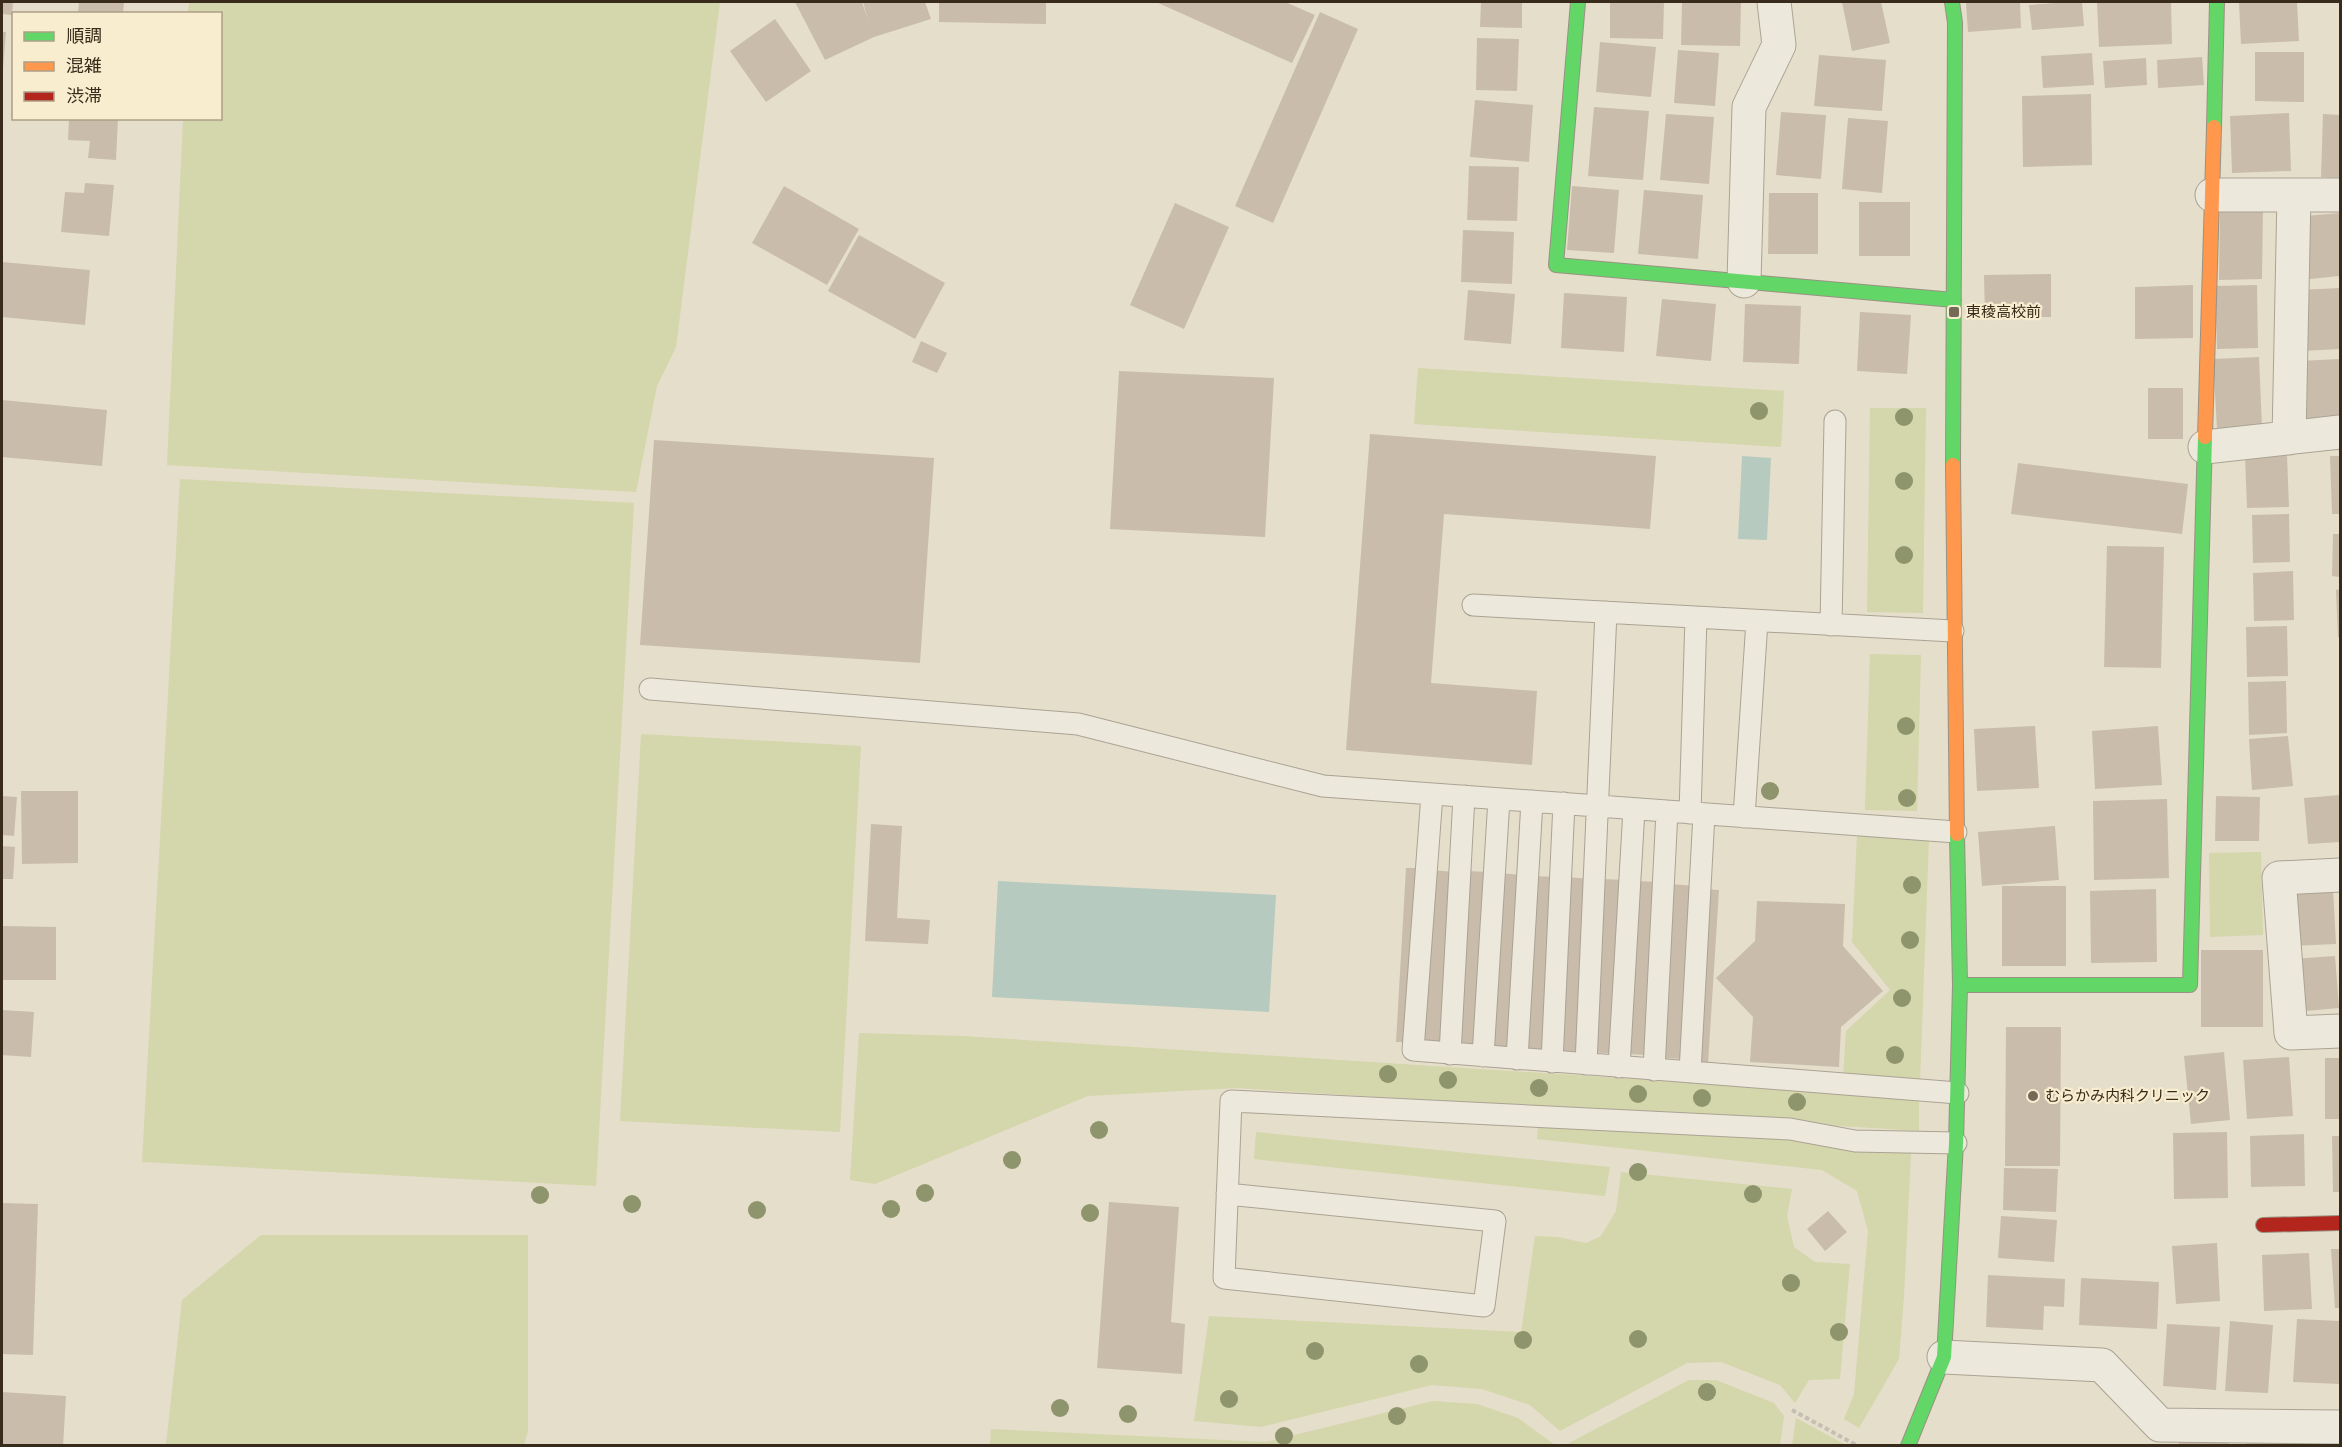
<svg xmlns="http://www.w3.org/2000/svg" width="2342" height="1447" viewBox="0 0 2342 1447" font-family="'Crimson Pro','Noto Sans JP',serif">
<rect width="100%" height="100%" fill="#e5deca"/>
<path fill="#d4d6ab" d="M 189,2 L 720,2 L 676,347 L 657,386 L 636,492 L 167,465 L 183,119 L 220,118 L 220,14 L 188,13 Z
M 1418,368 L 1784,391 L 1781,447 L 1414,424 Z
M 1870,408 L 1926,408 L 1923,613 L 1867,612 Z
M 180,479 L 634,503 L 596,1186 L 142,1162 Z
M 1870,654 L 1921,655 L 1917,811 L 1865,810 Z
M 641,734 L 861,746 L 840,1132 L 620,1121 Z
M 1857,835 L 1929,838 L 1920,1082 L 1843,1078 L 1846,1031 L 1890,990 L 1852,942 Z
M 2261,852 L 2263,935 L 2210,937 L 2209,853 Z
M 859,1033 L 963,1036 L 1919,1097 L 1919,1131 L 1236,1088 L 1088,1096 L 875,1184 L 850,1180 Z
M 1538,1124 L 1790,1138 L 1911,1152 L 1904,1296 L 1899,1359 L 1859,1428 L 1844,1419 L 1854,1394 L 1868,1231 L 1857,1191 L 1822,1170 L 1537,1139 Z
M 1256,1132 L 1610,1167 L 1605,1196 L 1254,1159 Z
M 1621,1172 L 1792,1189 L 1787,1216 L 1794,1247 L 1815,1262 L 1850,1264 L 1840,1379 L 1809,1380 L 1795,1403 L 1780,1385 L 1721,1362 L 1687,1363 L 1560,1431 L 1530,1405 L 1482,1389 L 1432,1385 L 1261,1427 L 1194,1421 L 1209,1316 L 1521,1332 L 1535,1236 L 1558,1237 L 1586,1243 L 1601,1236 L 1616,1211 Z
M 261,1235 L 528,1235 L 528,1431 L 524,1445 L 166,1445 L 182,1300 Z
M 1689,1380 L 1716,1380 L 1774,1403 L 1784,1416 L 1780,1445 L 1572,1446 L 1569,1443 Z
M 1433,1401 L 1477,1404 L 1518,1418 L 1555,1445 L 990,1445 L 991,1429 L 1266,1442 Z
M 1796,1418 L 1846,1445 L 1792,1445 Z"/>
<path fill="#b6cabf" d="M 1742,456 L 1771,458 L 1767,540 L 1738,539 Z
M 998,881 L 1276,895 L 1269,1012 L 992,997 Z"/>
<path fill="#c9bcab" d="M 2,2 L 13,2 L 12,15 L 2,14 Z
M 79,2 L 124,2 L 123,14 L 78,14 Z
M 795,2 L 862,2 L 868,20 L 863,2 L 925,2 L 931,19 L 874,37 L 825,60 Z
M 939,2 L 1046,2 L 1046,24 L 939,22 Z
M 1156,2 L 1285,2 L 1315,15 L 1292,63 Z
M 1481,2 L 1522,2 L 1522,28 L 1480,27 Z
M 1610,2 L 1664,2 L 1663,39 L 1610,38 Z
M 1682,2 L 1741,2 L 1740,46 L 1681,45 Z
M 1842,2 L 1881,2 L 1890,43 L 1852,51 Z
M 2020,2 L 2021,28 L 1968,32 L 1966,3 Z
M 2069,2 L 2082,2 L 2084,26 L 2032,30 L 2029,5 Z
M 2097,2 L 2171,2 L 2172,44 L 2099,47 Z
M 2239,2 L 2297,2 L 2299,41 L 2241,44 Z
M 1320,12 L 1358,29 L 1273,223 L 1235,206 Z
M 775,19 L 811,71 L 766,102 L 730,51 Z
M 2,32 L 6,32 L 3,69 L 2,69 Z
M 1477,38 L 1519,39 L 1517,91 L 1476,90 Z
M 1600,42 L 1656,47 L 1651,97 L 1596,92 Z
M 1678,50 L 1719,53 L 1715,106 L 1674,103 Z
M 2255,52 L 2304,52 L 2304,102 L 2255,101 Z
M 2092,53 L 2094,85 L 2043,88 L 2041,56 Z
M 1819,55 L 1886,60 L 1882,111 L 1814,106 Z
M 2202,57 L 2204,85 L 2158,88 L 2157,60 Z
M 2146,58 L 2147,85 L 2105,88 L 2103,61 Z
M 2091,94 L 2092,165 L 2023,167 L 2022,96 Z
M 1475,100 L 1533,105 L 1529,162 L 1470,157 Z
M 1594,107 L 1649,111 L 1643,180 L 1588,176 Z
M 1781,112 L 1826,115 L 1821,179 L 1776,175 Z
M 2289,113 L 2291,171 L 2232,173 L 2230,116 Z
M 1666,114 L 1714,117 L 1709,184 L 1660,180 Z
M 2323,114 L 2340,115 L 2340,178 L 2321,177 Z
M 69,118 L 118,118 L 116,160 L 88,158 L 90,141 L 68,140 Z
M 1848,118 L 1888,121 L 1882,193 L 1842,189 Z
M 1469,166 L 1519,167 L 1517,221 L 1467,220 Z
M 85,183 L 114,185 L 109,236 L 61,232 L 65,192 L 84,193 Z
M 784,186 L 859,229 L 827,285 L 752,243 Z
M 1572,186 L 1619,190 L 1614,253 L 1567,250 Z
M 1644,190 L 1703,195 L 1698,259 L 1638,254 Z
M 1769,193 L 1818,193 L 1818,254 L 1768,254 Z
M 1859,202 L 1910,202 L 1910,256 L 1859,256 Z
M 1175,203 L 1229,227 L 1184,329 L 1130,305 Z
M 2220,206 L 2263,206 L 2262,279 L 2219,280 Z
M 2340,213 L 2340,276 L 2310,279 L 2305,216 Z
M 1463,230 L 1514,232 L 1512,284 L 1461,282 Z
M 859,235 L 945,283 L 915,339 L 828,291 Z
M 2,262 L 90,270 L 85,325 L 2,317 Z
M 2051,274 L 2051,317 L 1985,317 L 1984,275 Z
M 2193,285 L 2193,338 L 2135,339 L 2135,287 Z
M 2257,285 L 2258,348 L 2217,349 L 2215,286 Z
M 2340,288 L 2340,349 L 2302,351 L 2299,290 Z
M 1468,290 L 1515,294 L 1511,344 L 1464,340 Z
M 1564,293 L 1627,297 L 1624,352 L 1561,348 Z
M 1662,299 L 1716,304 L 1711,361 L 1656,356 Z
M 1745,304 L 1801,306 L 1799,364 L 1743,362 Z
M 1860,312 L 1911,315 L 1907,374 L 1857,371 Z
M 921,341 L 947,353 L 937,373 L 912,362 Z
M 2259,357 L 2262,427 L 2217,429 L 2213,359 Z
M 2340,359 L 2340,424 L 2301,426 L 2299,361 Z
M 1119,371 L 1274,378 L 1265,537 L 1110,529 Z
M 2148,388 L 2183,388 L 2183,439 L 2148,439 Z
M 2,400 L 107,410 L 102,466 L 2,457 Z
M 1370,434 L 1656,456 L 1650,529 L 1444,514 L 1431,683 L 1537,691 L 1532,765 L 1346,750 Z
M 654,440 L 934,458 L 920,663 L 640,645 Z
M 2287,455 L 2289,507 L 2247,508 L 2245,457 Z
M 2330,456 L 2340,456 L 2340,514 L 2332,514 Z
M 2018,463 L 2188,484 L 2182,534 L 2011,514 Z
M 2289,514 L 2290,562 L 2253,563 L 2252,515 Z
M 2333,534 L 2340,534 L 2340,577 L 2332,576 Z
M 2107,546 L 2164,547 L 2161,668 L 2104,667 Z
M 2293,571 L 2294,620 L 2254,621 L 2253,573 Z
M 2340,589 L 2340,637 L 2338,637 L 2336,590 Z
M 2287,626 L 2288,676 L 2247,677 L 2246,627 Z
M 2286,681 L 2287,733 L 2249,735 L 2248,682 Z
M 2035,726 L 2039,788 L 1977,791 L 1974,729 Z
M 2158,726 L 2162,785 L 2095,789 L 2092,731 Z
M 2288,736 L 2293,786 L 2252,790 L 2249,739 Z
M 21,791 L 78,791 L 78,863 L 22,864 Z
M 2340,795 L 2340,842 L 2308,844 L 2304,798 Z
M 2,796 L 17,797 L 14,836 L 2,835 Z
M 2216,796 L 2260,797 L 2259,841 L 2215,841 Z
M 2167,799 L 2169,878 L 2094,880 L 2093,801 Z
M 871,824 L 902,826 L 897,918 L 930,920 L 928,944 L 865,941 Z
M 2055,826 L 2059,880 L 1982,886 L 1978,832 Z
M 2,846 L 15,847 L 13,879 L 2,879 Z
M 1406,868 L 1420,868 L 1409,1042 L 1396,1042 Z
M 1431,870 L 1455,872 L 1445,1045 L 1420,1043 Z
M 1465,871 L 1490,872 L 1480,1046 L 1456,1045 Z
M 1499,873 L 1523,875 L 1514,1048 L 1489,1047 Z
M 1533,876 L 1558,877 L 1548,1050 L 1524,1049 Z
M 1566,877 L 1591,879 L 1581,1052 L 1557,1051 Z
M 1601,879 L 1626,880 L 1616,1054 L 1591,1052 Z
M 1635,881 L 1660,882 L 1649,1055 L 1625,1054 Z
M 1671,884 L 1695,886 L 1685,1059 L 1661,1058 Z
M 2002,886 L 2066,886 L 2066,966 L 2002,966 Z
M 1705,889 L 1719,890 L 1708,1064 L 1694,1063 Z
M 2156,889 L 2157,962 L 2091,963 L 2090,891 Z
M 2333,889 L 2336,944 L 2291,946 L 2289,891 Z
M 1757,901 L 1845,904 L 1843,946 L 1883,991 L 1841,1027 L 1839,1067 L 1750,1062 L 1753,1017 L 1716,978 L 1755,941 Z
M 2,926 L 56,927 L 56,980 L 2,980 Z
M 2201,950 L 2263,950 L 2263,1027 L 2201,1027 Z
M 2335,956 L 2339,1008 L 2295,1012 L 2291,959 Z
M 2,1010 L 34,1012 L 31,1057 L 2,1055 Z
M 2006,1027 L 2061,1027 L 2060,1166 L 2005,1166 Z
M 2224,1052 L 2230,1120 L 2191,1124 L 2184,1056 Z
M 2289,1057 L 2293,1116 L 2247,1119 L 2243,1060 Z
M 2325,1058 L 2340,1058 L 2340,1119 L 2325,1119 Z
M 2227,1132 L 2228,1198 L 2174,1199 L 2173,1133 Z
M 2304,1134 L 2305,1186 L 2251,1187 L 2250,1136 Z
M 2332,1136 L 2340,1136 L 2340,1192 L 2333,1192 Z
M 2004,1168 L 2058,1169 L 2056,1212 L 2003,1210 Z
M 1109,1202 L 1179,1207 L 1171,1322 L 1185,1324 L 1182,1374 L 1097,1368 Z
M 2,1203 L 38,1204 L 33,1355 L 2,1354 Z
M 1828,1211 L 1847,1232 L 1825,1251 L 1807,1229 Z
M 2001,1216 L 2057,1220 L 2054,1262 L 1998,1258 Z
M 2217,1243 L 2220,1301 L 2176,1304 L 2172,1246 Z
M 2331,1249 L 2340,1249 L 2340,1308 L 2335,1308 Z
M 2309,1253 L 2312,1309 L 2264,1311 L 2262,1255 Z
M 1988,1275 L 2065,1279 L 2064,1307 L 2044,1306 L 2043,1330 L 1986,1327 Z
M 2081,1278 L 2159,1282 L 2157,1329 L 2079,1325 Z
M 2297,1319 L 2340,1321 L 2340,1384 L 2293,1382 Z
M 2230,1321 L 2273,1325 L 2268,1393 L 2225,1391 Z
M 2167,1324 L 2220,1327 L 2216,1390 L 2163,1386 Z
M 2,1392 L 66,1396 L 63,1446 L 2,1446 Z
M 2247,1437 L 2293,1438 L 2292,1446 L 2246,1446 Z
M 2179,1440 L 2229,1441 L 2229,1446 L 2179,1446 Z"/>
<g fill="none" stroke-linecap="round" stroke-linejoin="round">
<defs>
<path id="lane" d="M 1473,605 L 1953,631
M 1831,625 L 1835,421
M 650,689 L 1078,724 L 1323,786 L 1956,832
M 1432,794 L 1413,1050 L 1958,1093
M 1690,813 L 1696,617
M 1744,817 L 1757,621
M 1450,1054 L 1464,796
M 1483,1056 L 1499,799
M 1517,1059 L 1532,801
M 1552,1062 L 1564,803
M 1586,1064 L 1606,612
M 1619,1067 L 1634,809
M 1654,1070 L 1667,811
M 1690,1072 L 1704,814
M 1227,1194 L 1495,1221 L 1484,1306 L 1224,1278 L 1231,1101 L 1790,1129 L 1855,1141 L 1956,1143"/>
<path id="street" d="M 2212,195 L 2294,195 L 2289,438
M 2294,195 L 2340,195
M 1744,281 L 1749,107 L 1779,45 L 1774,2
M 2205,447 L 2340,432
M 2340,875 L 2279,878 L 2291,1033 L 2340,1031
M 1944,1357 L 2102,1365 L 2160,1425 L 2340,1427"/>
<path id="fast" d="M 1578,2 L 1556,265 L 1954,300
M 1952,2 L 1955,23 L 1953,465
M 2214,127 L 2217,2
M 1960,985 L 2190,985 L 2205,437
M 1908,1446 L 1944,1357 L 1956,1143 L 1960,985 L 1957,834"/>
<path id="slow" d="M 2205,437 L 2214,127
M 1953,465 L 1957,834"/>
<path id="jam" d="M 2263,1225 L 2340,1223"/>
</defs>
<use href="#lane" stroke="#aaa394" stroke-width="23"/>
<use href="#street" stroke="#aaa394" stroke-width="35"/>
<use href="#fast" stroke="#999284" stroke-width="16"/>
<use href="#slow" stroke="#999284" stroke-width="16"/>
<use href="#jam" stroke="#999284" stroke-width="16"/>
<path stroke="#c5bfb3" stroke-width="4" stroke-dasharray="4.5 3" stroke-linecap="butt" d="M 1792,1410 L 1858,1446"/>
<use href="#lane" stroke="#ede8dc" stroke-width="21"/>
<use href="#street" stroke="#ede8dc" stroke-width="33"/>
<use href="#fast" stroke="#63d668" stroke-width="14"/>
<use href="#slow" stroke="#ff974d" stroke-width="14"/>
<use href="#jam" stroke="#b3261e" stroke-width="14"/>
</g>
<g fill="#8e946c">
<circle cx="1759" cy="411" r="9"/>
<circle cx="1904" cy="417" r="9"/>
<circle cx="1904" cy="481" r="9"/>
<circle cx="1904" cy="555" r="9"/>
<circle cx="1906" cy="726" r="9"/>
<circle cx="1770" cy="791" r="9"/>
<circle cx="1907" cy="798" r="9"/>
<circle cx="1912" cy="885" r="9"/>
<circle cx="1910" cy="940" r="9"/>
<circle cx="1902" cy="998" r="9"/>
<circle cx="1895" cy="1055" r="9"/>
<circle cx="1388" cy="1074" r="9"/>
<circle cx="1448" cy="1080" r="9"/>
<circle cx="1539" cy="1088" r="9"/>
<circle cx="1638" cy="1094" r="9"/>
<circle cx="1702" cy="1098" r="9"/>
<circle cx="1797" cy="1102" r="9"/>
<circle cx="1099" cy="1130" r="9"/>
<circle cx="1012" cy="1160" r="9"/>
<circle cx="1638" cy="1172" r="9"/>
<circle cx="925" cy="1193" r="9"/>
<circle cx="1753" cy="1194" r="9"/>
<circle cx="540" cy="1195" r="9"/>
<circle cx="632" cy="1204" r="9"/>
<circle cx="891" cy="1209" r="9"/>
<circle cx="757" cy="1210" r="9"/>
<circle cx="1090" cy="1213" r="9"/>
<circle cx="1791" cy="1283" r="9"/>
<circle cx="1839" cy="1332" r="9"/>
<circle cx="1638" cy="1339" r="9"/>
<circle cx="1523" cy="1340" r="9"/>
<circle cx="1315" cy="1351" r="9"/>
<circle cx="1419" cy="1364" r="9"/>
<circle cx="1707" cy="1392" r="9"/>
<circle cx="1229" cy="1399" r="9"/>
<circle cx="1060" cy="1408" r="9"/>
<circle cx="1128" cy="1414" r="9"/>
<circle cx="1397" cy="1416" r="9"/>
<circle cx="1284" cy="1436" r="9"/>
</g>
<g fill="#756a58" stroke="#f8edcf" stroke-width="2">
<rect x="1948" y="306" width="12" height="12" rx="3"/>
<circle cx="2033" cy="1096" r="6"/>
</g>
<g text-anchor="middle" stroke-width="4.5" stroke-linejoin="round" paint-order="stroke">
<g font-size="15" fill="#392b1b" stroke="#f8edcf" text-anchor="start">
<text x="1966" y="317">東稜高校前</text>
<text x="2045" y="1101">むらかみ内科クリニック</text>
</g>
</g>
<rect width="2342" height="1447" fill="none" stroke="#392b1b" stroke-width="6"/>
<rect x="12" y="12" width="210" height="108" fill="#f8edcf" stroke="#ac9f87" stroke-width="1.5"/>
<rect x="24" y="32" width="30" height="9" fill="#63d668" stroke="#ac9f87" stroke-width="1.5"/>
<text x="66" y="42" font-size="18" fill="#392b1b">順調</text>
<rect x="24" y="62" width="30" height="9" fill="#ff974d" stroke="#ac9f87" stroke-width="1.5"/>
<text x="66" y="72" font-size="18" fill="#392b1b">混雑</text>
<rect x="24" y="92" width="30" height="9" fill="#b3261e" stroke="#ac9f87" stroke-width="1.5"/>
<text x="66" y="102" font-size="18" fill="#392b1b">渋滞</text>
</svg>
